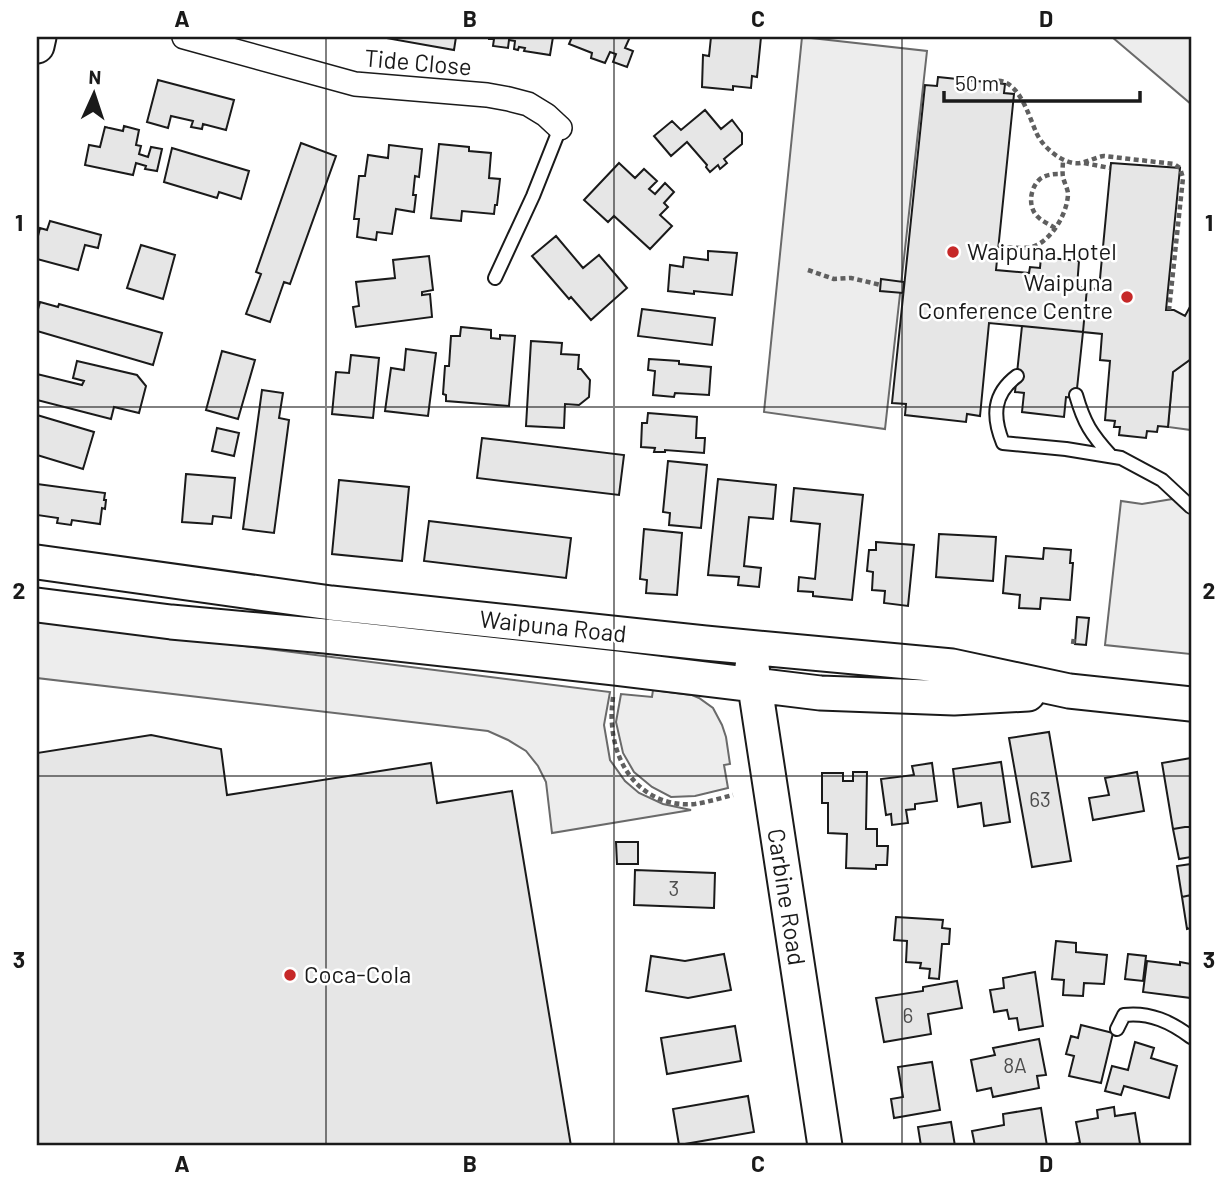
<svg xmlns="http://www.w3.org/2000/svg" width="1228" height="1183" viewBox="0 0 1228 1183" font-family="Barlow,sans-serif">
<rect width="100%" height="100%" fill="#fff"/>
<path fill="#ededed" stroke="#6a6a6a" stroke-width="2" d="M 802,37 L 927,51 L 885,429 L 764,412 Z
M 1112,37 L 1191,37 L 1191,104 Z
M 1191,359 L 1191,430 L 1168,427 L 1173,372 Z
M 1191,496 L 1191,642 L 1190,654 L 1105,645 L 1121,501 L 1142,504 Z
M 37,620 L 610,692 L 604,725 L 610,760 L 625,781 L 639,793 L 663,804 L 691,810 L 552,833 L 546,782 L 538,766 L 526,751 L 508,740 L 488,731 L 37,678 Z
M 653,690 L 692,695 L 699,698 L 713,708 L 722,725 L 726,737 L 730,764 L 724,765 L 728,788 L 695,796 L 671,797 L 652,787 L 634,772 L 623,753 L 616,722 L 621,694 L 652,697 Z"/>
<path fill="#e6e6e6" stroke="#1a1a1a" stroke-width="2" d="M 386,37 L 456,37 L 454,50 L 386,38 Z
M 489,37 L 553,37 L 550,55 L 524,51 L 525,48 L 519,47 L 518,50 L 514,49 L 515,41 L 509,40 L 508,48 L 493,46 L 494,39 L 489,39 Z
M 572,37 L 630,37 L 625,48 L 633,51 L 627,67 L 613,62 L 616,54 L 610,52 L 605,63 L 591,58 L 592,53 L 569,44 Z
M 711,37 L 761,37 L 757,77 L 752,76 L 751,88 L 733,86 L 733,90 L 702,87 L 703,55 L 709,56 Z
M 938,77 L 1005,84 L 1004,93 L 1014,94 L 996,270 L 1029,273 L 1030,267 L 1040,268 L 1041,257 L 1079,261 L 1077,287 L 1087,288 L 1083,332 L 989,323 L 980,416 L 967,414 L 966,422 L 905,415 L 906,404 L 892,403 L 925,85 L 937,86 Z
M 158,80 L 234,100 L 226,130 L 203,124 L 202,129 L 191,127 L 193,121 L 171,116 L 168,128 L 147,122 Z
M 705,110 L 721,129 L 732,120 L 742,133 L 742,144 L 724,159 L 727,163 L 720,169 L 718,165 L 710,172 L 706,167 L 707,165 L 687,142 L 671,156 L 654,136 L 672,121 L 681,130 Z
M 124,126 L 139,130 L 136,145 L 141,146 L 139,154 L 148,157 L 151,147 L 162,149 L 157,171 L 145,169 L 146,166 L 136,163 L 133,175 L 85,165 L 89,145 L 100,147 L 105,127 L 123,131 Z
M 301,143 L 336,156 L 290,284 L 284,282 L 270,322 L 246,314 L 261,274 L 256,272 Z
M 439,144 L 469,147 L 469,151 L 491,153 L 489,178 L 500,179 L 497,205 L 495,205 L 494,214 L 462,211 L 461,221 L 431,218 Z
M 389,145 L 422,149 L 419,177 L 415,176 L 413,195 L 416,195 L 414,212 L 396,209 L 392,234 L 377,232 L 376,240 L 357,237 L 359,219 L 354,219 L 359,176 L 365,176 L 368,155 L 388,158 Z
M 172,148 L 249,171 L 241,199 L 219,192 L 217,198 L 164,182 Z
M 619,163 L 635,178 L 644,169 L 657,181 L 649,189 L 655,194 L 665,183 L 674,192 L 664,203 L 668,207 L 660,215 L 672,226 L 650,249 L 614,216 L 608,222 L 584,200 Z
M 1111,163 L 1180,168 L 1166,310 L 1174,310 L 1185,316 L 1191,305 L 1191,359 L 1173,372 L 1168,427 L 1158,426 L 1157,432 L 1147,431 L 1146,438 L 1119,435 L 1120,427 L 1114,427 L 1115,421 L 1105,420 L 1110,361 L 1100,360 L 1102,334 L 1083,332 L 1087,288 L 1099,289 Z
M 50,221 L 101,235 L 98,248 L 85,245 L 78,270 L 37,259 L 37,240 L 40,228 L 47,230 Z
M 556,236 L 583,268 L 599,255 L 627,288 L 591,320 L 571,297 L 569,299 L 532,256 Z
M 141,245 L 175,255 L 163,299 L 127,288 Z
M 708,251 L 737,253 L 732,295 L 694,291 L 694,294 L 668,291 L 670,265 L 683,267 L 684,257 L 708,260 Z
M 429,256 L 433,290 L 422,292 L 422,295 L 430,294 L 432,317 L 356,327 L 353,307 L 359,306 L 356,282 L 395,278 L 393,260 Z
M 881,279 L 904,282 L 903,293 L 880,291 Z
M 40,302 L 58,307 L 59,304 L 162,333 L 153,365 L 37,331 L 37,313 Z
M 642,309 L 715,318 L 712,345 L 638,336 Z
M 1022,326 L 1083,332 L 1076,398 L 1066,397 L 1064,417 L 1022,412 L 1024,393 L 1015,392 Z
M 461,327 L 491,330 L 491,338 L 500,339 L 500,335 L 515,336 L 509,406 L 446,401 L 446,395 L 443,394 L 445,366 L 449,366 L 451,336 L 460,336 Z
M 531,341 L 562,343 L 561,354 L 579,355 L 578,369 L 581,369 L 590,380 L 589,397 L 579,405 L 565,404 L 564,428 L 526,426 Z
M 406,349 L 436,353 L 428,416 L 385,411 L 391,368 L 404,370 Z
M 222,351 L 255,360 L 238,419 L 206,410 Z
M 351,355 L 379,358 L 373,418 L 332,414 L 336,372 L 349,373 Z
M 649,359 L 679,361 L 679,364 L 711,367 L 709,395 L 675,393 L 674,397 L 653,395 L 655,371 L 648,370 Z
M 77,361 L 137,375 L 146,386 L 139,413 L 114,407 L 111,419 L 37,400 L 37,374 L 82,385 L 84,381 L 73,378 Z
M 262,390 L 283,393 L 279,418 L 289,420 L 274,533 L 243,529 Z
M 648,413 L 697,417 L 696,438 L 705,438 L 704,453 L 665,450 L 665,452 L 654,452 L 655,448 L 641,447 L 642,423 L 647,423 Z
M 37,415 L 94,432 L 83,469 L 37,455 Z
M 217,428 L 239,433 L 234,456 L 212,451 Z
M 482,438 L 624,455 L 619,495 L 477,478 Z
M 668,461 L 707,465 L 701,528 L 669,525 L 670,513 L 663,512 Z
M 186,474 L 235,478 L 231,518 L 213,516 L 212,524 L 182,522 Z
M 718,479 L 776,485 L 773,519 L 749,517 L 744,566 L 761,568 L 759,587 L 738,585 L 739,577 L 708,575 Z
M 339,480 L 409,487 L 402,561 L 332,554 Z
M 37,484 L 105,493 L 104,500 L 106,500 L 105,509 L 102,508 L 100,524 L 72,520 L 71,525 L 57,523 L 58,518 L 37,515 Z
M 794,488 L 863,495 L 852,600 L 813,596 L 813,592 L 798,591 L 799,577 L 815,579 L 820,524 L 791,521 Z
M 429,521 L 571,538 L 566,578 L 424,561 Z
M 644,529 L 682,533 L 677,595 L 646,593 L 647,580 L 640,579 Z
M 939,534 L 996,537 L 993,581 L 936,577 Z
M 876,542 L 914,545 L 908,606 L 884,603 L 885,591 L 872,590 L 873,572 L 867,571 L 869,550 L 876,550 Z
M 1044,548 L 1071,550 L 1070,563 L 1073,563 L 1070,600 L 1041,598 L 1040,609 L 1019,608 L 1020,595 L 1003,593 L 1006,556 L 1043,559 Z
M 1077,617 L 1089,618 L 1086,645 L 1075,644 Z
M 1049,732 L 1071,861 L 1032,867 L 1009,738 Z
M 151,735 L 221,749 L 227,795 L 431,763 L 437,803 L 512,791 L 571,1146 L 37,1146 L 37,753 Z
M 1191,758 L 1191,826 L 1173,829 L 1162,763 Z
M 1001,762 L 1010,822 L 984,826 L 981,803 L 958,807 L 953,769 Z
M 932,763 L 937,801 L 915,804 L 915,809 L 906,810 L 908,823 L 892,825 L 891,814 L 886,815 L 881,779 L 914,775 L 912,766 Z
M 853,772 L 867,772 L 866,829 L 877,829 L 877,846 L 888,846 L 887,865 L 876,865 L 876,869 L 846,868 L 847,834 L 828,833 L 828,803 L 822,803 L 822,773 L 843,773 L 843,781 L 853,781 Z
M 1137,772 L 1144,811 L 1093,820 L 1089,798 L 1109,795 L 1105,778 Z
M 1191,826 L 1191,857 L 1179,859 L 1173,829 Z
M 616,842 L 638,842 L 638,864 L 617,864 Z
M 1191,864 L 1191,895 L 1182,897 L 1177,866 Z
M 635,870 L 715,873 L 714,908 L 634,905 Z
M 1191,895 L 1191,928 L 1187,929 L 1182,897 Z
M 896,917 L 943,920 L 942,928 L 950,929 L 949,944 L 942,944 L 939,979 L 929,978 L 930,969 L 920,968 L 921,963 L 906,962 L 907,941 L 894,940 Z
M 1056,941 L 1076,943 L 1076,952 L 1107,955 L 1104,984 L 1084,983 L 1083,996 L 1063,995 L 1064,980 L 1052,979 Z
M 724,954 L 731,990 L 688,998 L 646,991 L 651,956 L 685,961 Z
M 1128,954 L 1146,956 L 1143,981 L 1125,979 Z
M 1147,961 L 1180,965 L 1180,962 L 1191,964 L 1191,998 L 1143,992 Z
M 1035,972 L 1043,1026 L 1019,1030 L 1017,1018 L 1009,1019 L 1007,1010 L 994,1012 L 990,990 L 1004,988 L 1003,978 Z
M 957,981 L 962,1008 L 928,1014 L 931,1034 L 884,1042 L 876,998 L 923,991 L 923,987 Z
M 1081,1025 L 1113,1033 L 1101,1083 L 1069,1076 L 1074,1056 L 1066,1054 L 1071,1036 L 1078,1038 Z
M 735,1026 L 741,1061 L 667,1074 L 661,1038 Z
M 1039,1039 L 1046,1075 L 1037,1076 L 1039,1088 L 993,1097 L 991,1088 L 977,1091 L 971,1060 L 995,1055 L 993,1048 Z
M 1135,1042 L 1154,1048 L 1151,1058 L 1177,1066 L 1169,1098 L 1124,1086 L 1121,1095 L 1105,1091 L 1112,1066 L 1128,1070 Z
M 932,1062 L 940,1110 L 894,1118 L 891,1099 L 903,1097 L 898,1067 Z
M 748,1096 L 754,1132 L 679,1145 L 673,1109 Z
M 1114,1107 L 1115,1116 L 1135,1113 L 1140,1144 L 1127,1146 L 1075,1146 L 1074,1144 L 1080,1143 L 1076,1122 L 1098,1118 L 1097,1110 Z
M 1041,1108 L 1047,1146 L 975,1146 L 972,1131 L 1004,1125 L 1003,1114 Z
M 951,1122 L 955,1146 L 921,1146 L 918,1127 Z"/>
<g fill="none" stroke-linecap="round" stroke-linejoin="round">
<defs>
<path id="lane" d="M 495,278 L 533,196 L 560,128
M 1017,376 C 993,394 992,416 1003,443 L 1066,449 L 1121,458 L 1162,480 L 1191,507
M 1076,395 C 1084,423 1091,434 1111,456
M 1117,1029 L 1124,1015 C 1150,1012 1171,1022 1191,1037"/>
<path id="street" d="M 184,37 L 355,84 L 487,95 L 509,99 L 528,104 L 546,115 L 560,128"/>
<path id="secondary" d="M 37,46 L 39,37
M 37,562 L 331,603 L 705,643 L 952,666 L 1069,691 L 1191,704
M 37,605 L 171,622 L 325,636 L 615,668 L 820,693 L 954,698 L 1028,694
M 752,667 L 825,1146"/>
</defs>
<use href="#lane" stroke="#1a1a1a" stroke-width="16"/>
<use href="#street" stroke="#1a1a1a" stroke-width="26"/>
<use href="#secondary" stroke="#1a1a1a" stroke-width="37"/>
<path stroke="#5f5f5f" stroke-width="4.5" stroke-dasharray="5 3.5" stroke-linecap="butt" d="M 990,82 C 1017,73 1028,114 1036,132 C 1042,146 1058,160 1073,163 C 1084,165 1094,157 1104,156 L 1174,164 L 1180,168 L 1183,178 L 1169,310
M 1084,163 L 1110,168
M 1055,228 C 1049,224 1041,221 1036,215 C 1028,205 1030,188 1040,179 C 1047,174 1054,174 1062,174
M 999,247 C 1009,247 1023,249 1032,247 C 1052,241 1068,212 1068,193 C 1067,187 1064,182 1063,177 C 1062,171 1063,165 1063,160
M 808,270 L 834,279 L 851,278 L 881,285
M 1073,644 L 1074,637 L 1075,637
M 613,697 C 612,706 611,715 612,724 C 615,771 646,808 695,804 C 708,802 721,798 733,795"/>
<use href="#lane" stroke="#fff" stroke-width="12"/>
<use href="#street" stroke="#fff" stroke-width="23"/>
<use href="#secondary" stroke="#fff" stroke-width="33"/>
</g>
<path fill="none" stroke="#1a1a1a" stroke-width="2" stroke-opacity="0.55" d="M 326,37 L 326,1146M 614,37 L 614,1146M 902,37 L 902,1146M 37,407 L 1191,407M 37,776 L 1191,776"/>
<g fill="#c62828" stroke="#fff" stroke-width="2.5">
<circle cx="953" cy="252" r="7"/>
<circle cx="1127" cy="297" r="7"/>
<circle cx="290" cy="975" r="7"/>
</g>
<g text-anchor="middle" stroke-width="5" stroke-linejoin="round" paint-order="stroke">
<g font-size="21" fill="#4d4d4d">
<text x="1040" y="807">63</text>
<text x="674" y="896">3</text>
<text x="908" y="1023">6</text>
<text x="1015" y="1073">8A</text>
</g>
<g font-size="24" fill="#1a1a1a" stroke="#fff">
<text transform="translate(418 63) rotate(5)" y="8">Tide Close</text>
<text transform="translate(553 627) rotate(6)" y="8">Waipuna Road</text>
<text transform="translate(786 897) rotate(81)" y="8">Carbine Road</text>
</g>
<g font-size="24" fill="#1a1a1a" stroke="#fff" text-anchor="start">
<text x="967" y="260">Waipuna Hotel</text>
<text x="1113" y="291" text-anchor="end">Waipuna<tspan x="1113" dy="28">Conference Centre</tspan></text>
<text x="304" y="983">Coca-Cola</text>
</g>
</g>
<rect width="1228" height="1183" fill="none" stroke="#ffffff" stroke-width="77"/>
<g transform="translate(94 94) rotate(3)" stroke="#ffffff" stroke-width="5" paint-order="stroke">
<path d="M0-5L12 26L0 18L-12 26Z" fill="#1a1a1a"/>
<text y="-10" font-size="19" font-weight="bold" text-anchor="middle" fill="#1a1a1a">N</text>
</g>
<path d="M944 91v10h196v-10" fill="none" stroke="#1a1a1a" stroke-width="3.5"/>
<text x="955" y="91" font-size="21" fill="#1a1a1a" stroke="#ffffff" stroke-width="5" paint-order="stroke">50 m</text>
<rect x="38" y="38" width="1152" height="1106" fill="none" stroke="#1a1a1a" stroke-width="2.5"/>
<g font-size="23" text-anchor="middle" font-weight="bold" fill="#1a1a1a">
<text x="182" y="27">A</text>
<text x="470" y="27">B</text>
<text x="758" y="27">C</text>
<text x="1046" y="27">D</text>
<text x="19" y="231">1</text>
<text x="1209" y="231">1</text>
<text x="19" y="599">2</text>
<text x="1209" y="599">2</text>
<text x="19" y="968">3</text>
<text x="1209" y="968">3</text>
<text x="182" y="1172">A</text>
<text x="470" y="1172">B</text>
<text x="758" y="1172">C</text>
<text x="1046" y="1172">D</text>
</g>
</svg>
